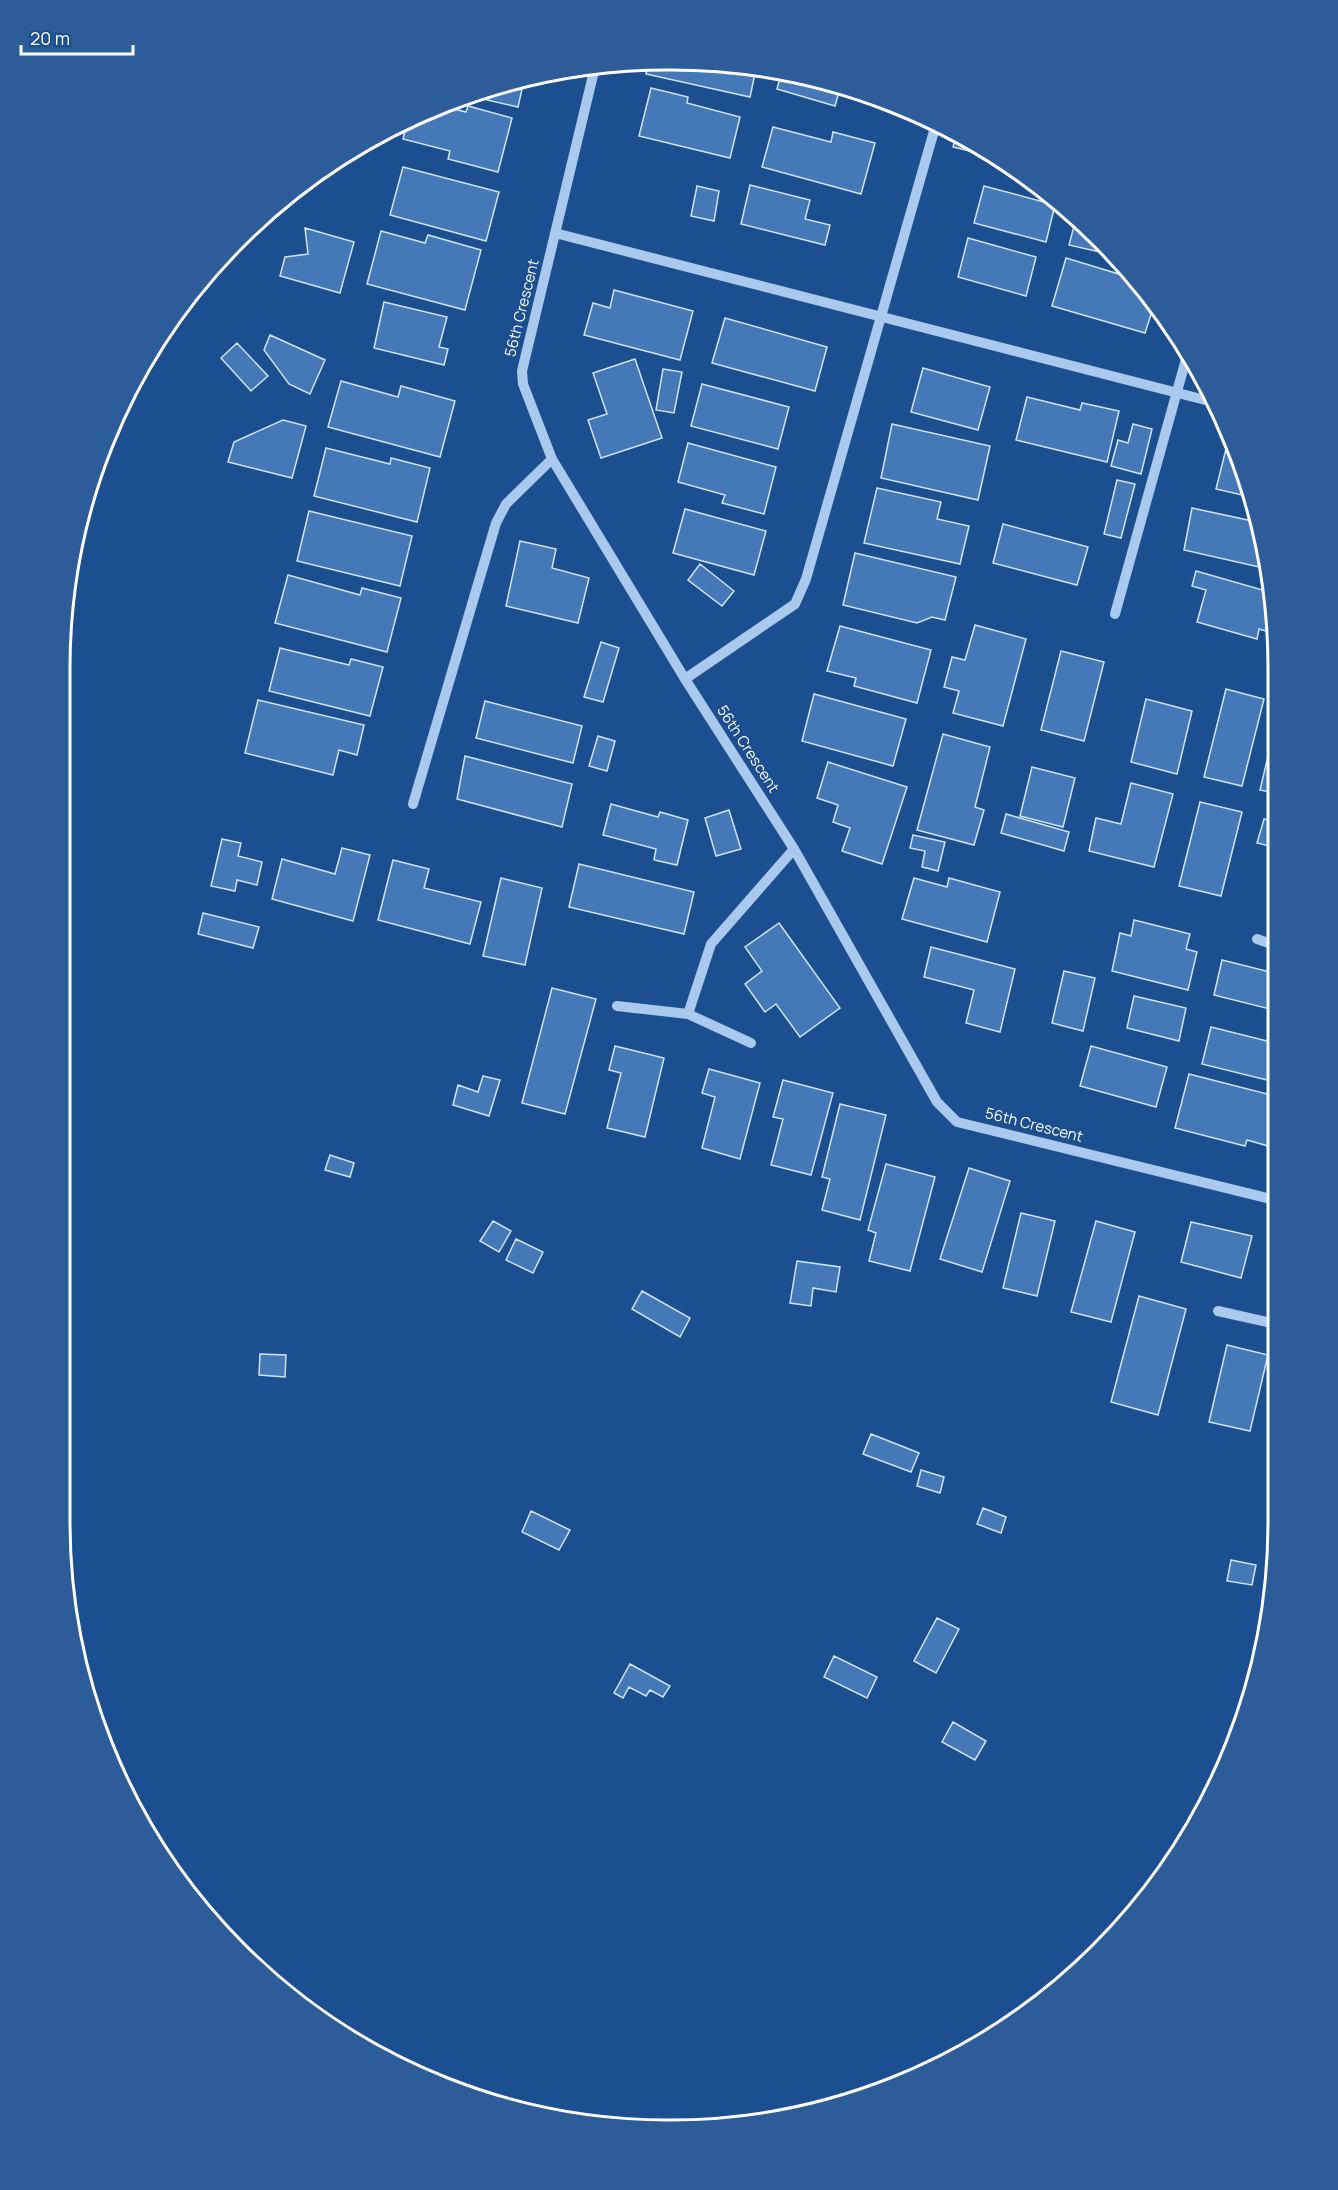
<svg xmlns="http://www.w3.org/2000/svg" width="1338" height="2190" viewBox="0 0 1338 2190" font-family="Manrope,sans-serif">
<rect width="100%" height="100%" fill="#1b4f8f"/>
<path fill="#4478b7" stroke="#cfe3fa" stroke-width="1.5" d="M 669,60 L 756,69 L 750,97 L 646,74 L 649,62 Z
M 782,71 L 840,88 L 835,106 L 777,89 Z
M 524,80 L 518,107 L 470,96 Z
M 651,88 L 688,97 L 687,103 L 740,117 L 730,158 L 639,136 Z
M 439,105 L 466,112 L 468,106 L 512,118 L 498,172 L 448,159 L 450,151 L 403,139 L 407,122 Z
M 773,127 L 831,142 L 833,132 L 875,143 L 861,194 L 762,167 Z
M 956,135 L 998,158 L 953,147 Z
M 403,167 L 499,192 L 486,241 L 390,215 Z
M 750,185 L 810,200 L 805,219 L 830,225 L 825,245 L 741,224 Z
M 697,186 L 719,191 L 714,221 L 691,216 Z
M 984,186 L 1055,205 L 1046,242 L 974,223 Z
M 1075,222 L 1113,255 L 1069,245 Z
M 305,228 L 354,242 L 340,293 L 280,276 L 285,257 L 308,254 Z
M 381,231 L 425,243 L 428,235 L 481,250 L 465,310 L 367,284 Z
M 968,238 L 1036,257 L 1026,296 L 958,277 Z
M 1066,258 L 1135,279 L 1154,305 L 1145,333 L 1052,306 Z
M 614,290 L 693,311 L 680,360 L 584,335 L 593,303 L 610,308 Z
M 384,302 L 447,317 L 439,347 L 448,349 L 444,365 L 374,348 Z
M 725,318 L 827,347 L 815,391 L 712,363 Z
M 270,335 L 325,360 L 310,394 L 289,384 L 264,350 Z
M 237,343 L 268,376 L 251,391 L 221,358 Z
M 635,359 L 662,438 L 601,458 L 588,420 L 607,414 L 593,373 Z
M 923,368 L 990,387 L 978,430 L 911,412 Z
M 663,369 L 682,372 L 674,413 L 656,410 Z
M 341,381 L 398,397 L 401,386 L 455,401 L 440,457 L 328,427 Z
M 702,384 L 789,407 L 778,449 L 691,426 Z
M 1027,397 L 1080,410 L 1082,403 L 1119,411 L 1107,462 L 1016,440 Z
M 283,420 L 306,426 L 292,478 L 228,462 L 234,442 Z
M 892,424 L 990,446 L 978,500 L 881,478 Z
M 1133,424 L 1152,429 L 1141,474 L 1111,466 L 1118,440 L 1128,443 Z
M 688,443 L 776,467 L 764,514 L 722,503 L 725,495 L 678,482 Z
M 1227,445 L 1234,447 L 1246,473 L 1251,497 L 1216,489 Z
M 326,448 L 390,464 L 391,458 L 430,468 L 417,522 L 314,496 Z
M 1117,480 L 1135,484 L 1121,538 L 1104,534 Z
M 877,488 L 941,502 L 937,519 L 969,526 L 960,564 L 864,543 Z
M 1192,508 L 1257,522 L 1268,569 L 1184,550 Z
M 685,509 L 766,531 L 754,575 L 673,553 Z
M 309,511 L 412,536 L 400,586 L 297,561 Z
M 1003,524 L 1088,547 L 1077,585 L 993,563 Z
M 520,541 L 556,549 L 552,568 L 589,578 L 578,623 L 506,606 Z
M 855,553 L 956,577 L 945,620 L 932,617 L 917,623 L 843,605 Z
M 700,564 L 734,591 L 722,606 L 688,580 Z
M 1196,571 L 1273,593 L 1273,633 L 1259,629 L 1257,639 L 1197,622 L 1206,590 L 1192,586 Z
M 288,575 L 360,595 L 362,588 L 401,598 L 387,652 L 275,623 Z
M 975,625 L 1026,639 L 1003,726 L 953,713 L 959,691 L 944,687 L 952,657 L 965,660 Z
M 840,626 L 931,650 L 917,703 L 854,686 L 856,678 L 827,671 Z
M 601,642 L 619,648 L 603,702 L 584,697 Z
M 280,648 L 349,665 L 351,659 L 383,667 L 370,716 L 269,691 Z
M 1061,651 L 1104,662 L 1084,741 L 1041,730 Z
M 1226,689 L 1264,699 L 1242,786 L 1204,777 Z
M 814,694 L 906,719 L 893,766 L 802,741 Z
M 1146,699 L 1192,711 L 1177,774 L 1131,762 Z
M 258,700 L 364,725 L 357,755 L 339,750 L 333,775 L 245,753 Z
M 485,701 L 582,726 L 573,763 L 476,738 Z
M 943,734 L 990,747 L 975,807 L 984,810 L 974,845 L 917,830 Z
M 1273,735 L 1274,793 L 1260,790 Z
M 598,736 L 615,741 L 607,771 L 589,766 Z
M 465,756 L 572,784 L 562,827 L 457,799 Z
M 828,762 L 907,787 L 882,864 L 842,851 L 850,828 L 833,822 L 838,805 L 817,798 Z
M 1032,767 L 1075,778 L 1063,827 L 1020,816 Z
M 1131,783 L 1173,794 L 1154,867 L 1089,851 L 1096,818 L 1121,824 Z
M 1200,802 L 1242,812 L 1221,896 L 1179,886 Z
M 611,804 L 658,817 L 660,812 L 688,820 L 677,865 L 654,860 L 656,849 L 603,835 Z
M 729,810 L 741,849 L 716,856 L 705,818 Z
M 1006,814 L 1069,832 L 1064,851 L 1001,833 Z
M 1264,819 L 1274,821 L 1274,847 L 1257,843 Z
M 913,835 L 945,842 L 938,871 L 922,867 L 925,851 L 910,848 Z
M 222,839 L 241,843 L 238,856 L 262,862 L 257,885 L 237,880 L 235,891 L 211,886 Z
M 342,848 L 370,855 L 353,921 L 272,899 L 282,859 L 335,874 Z
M 393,860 L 429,869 L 424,888 L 481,902 L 470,944 L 378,920 Z
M 579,864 L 694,892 L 684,934 L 569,907 Z
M 501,878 L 542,888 L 525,965 L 483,956 Z
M 914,878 L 947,887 L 949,878 L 1000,892 L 987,942 L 902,919 Z
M 203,913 L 259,927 L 253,948 L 198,934 Z
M 1134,920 L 1190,934 L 1186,949 L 1197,952 L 1188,990 L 1112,971 L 1120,933 L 1131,936 Z
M 779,923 L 840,1008 L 800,1037 L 776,1004 L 765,1012 L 745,984 L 762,971 L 745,947 Z
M 931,947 L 1015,969 L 1000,1032 L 966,1023 L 974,990 L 924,977 Z
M 1222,960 L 1274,973 L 1274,1010 L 1214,995 Z
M 1064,971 L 1095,978 L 1083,1031 L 1052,1023 Z
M 552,988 L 596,999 L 565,1114 L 522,1103 Z
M 1134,996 L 1186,1008 L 1179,1041 L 1127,1028 Z
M 1211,1027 L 1275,1043 L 1275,1082 L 1202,1064 Z
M 615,1046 L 664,1058 L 645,1137 L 607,1128 L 621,1073 L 609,1070 Z
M 1091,1046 L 1167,1067 L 1156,1107 L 1080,1086 Z
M 709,1069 L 760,1083 L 740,1159 L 702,1148 L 715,1097 L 702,1093 Z
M 1189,1074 L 1275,1096 L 1275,1148 L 1247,1140 L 1245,1146 L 1175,1128 Z
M 483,1076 L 500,1080 L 489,1116 L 453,1105 L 458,1085 L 478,1092 Z
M 783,1080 L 833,1093 L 811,1175 L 771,1165 L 783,1119 L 773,1117 Z
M 840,1104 L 886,1115 L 860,1220 L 822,1210 L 830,1179 L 822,1177 Z
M 330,1155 L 354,1163 L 350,1177 L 325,1170 Z
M 886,1164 L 935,1177 L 910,1271 L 869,1261 L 876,1233 L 868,1230 Z
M 969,1168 L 1010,1181 L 982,1272 L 940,1259 Z
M 1021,1213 L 1055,1221 L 1037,1296 L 1003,1288 Z
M 493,1221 L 511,1231 L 499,1252 L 480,1241 Z
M 1096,1221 L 1135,1232 L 1111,1322 L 1071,1312 Z
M 1191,1222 L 1252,1236 L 1241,1278 L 1181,1262 Z
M 516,1239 L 543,1252 L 533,1273 L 506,1260 Z
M 797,1261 L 840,1267 L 836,1292 L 813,1288 L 811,1306 L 790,1303 Z
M 642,1291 L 690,1318 L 680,1337 L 632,1309 Z
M 1139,1296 L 1186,1309 L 1158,1415 L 1111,1402 Z
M 1227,1345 L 1268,1355 L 1250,1431 L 1209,1422 Z
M 260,1354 L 286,1355 L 285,1377 L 259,1375 Z
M 871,1434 L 919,1453 L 911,1472 L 863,1454 Z
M 921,1470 L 944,1477 L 940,1493 L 917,1486 Z
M 983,1508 L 1006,1517 L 1001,1533 L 977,1524 Z
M 531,1511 L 570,1530 L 559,1550 L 522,1532 Z
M 1231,1560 L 1256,1565 L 1252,1585 L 1227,1581 Z
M 937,1618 L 959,1629 L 936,1673 L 914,1661 Z
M 834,1656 L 877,1677 L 867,1698 L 824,1677 Z
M 630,1664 L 670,1686 L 663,1697 L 650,1690 L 646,1696 L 629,1687 L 623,1698 L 614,1693 Z
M 953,1722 L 986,1741 L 975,1760 L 942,1742 Z"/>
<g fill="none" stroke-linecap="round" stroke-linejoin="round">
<path stroke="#a9c9ee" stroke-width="10" d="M 595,67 L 522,371 L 523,384 L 552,459 L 685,679 L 794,849 L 937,1102 L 957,1122 L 1275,1200
M 555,233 L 1213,402
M 1115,614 L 1188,352
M 685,679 L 795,604 L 806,579 L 936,124
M 413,804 L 496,523 L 506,504 L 552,459
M 1257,939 L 1274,945
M 617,1006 L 688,1014 L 751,1043
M 688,1014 L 711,944 L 794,849
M 1218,1311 L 1276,1324"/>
</g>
<g text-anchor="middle" stroke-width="5" stroke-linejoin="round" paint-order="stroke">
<g font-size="15" fill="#fff" stroke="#1b4f8f">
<text transform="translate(522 308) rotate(-76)" y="5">56th Crescent</text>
<text transform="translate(748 749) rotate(57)" y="5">56th Crescent</text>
<text transform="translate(1034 1125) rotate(14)" y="5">56th Crescent</text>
</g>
</g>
<path d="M0 0H1338V2190H0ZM668 70H670A598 598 0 0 1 1268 668V1522A598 598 0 0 1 670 2120H668A598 598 0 0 1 70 1522V668A598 598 0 0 1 668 70Z" fill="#2d5d98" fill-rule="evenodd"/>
<path fill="none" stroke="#fff" stroke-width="3" d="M668 70H670A598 598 0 0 1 1268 668V1522A598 598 0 0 1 670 2120H668A598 598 0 0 1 70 1522V668A598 598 0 0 1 668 70Z"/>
<path d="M21 45v9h112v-9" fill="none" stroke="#ffffff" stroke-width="3"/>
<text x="30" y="45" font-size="18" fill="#ffffff" stroke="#1b4f8f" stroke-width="4.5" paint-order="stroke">20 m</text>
</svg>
